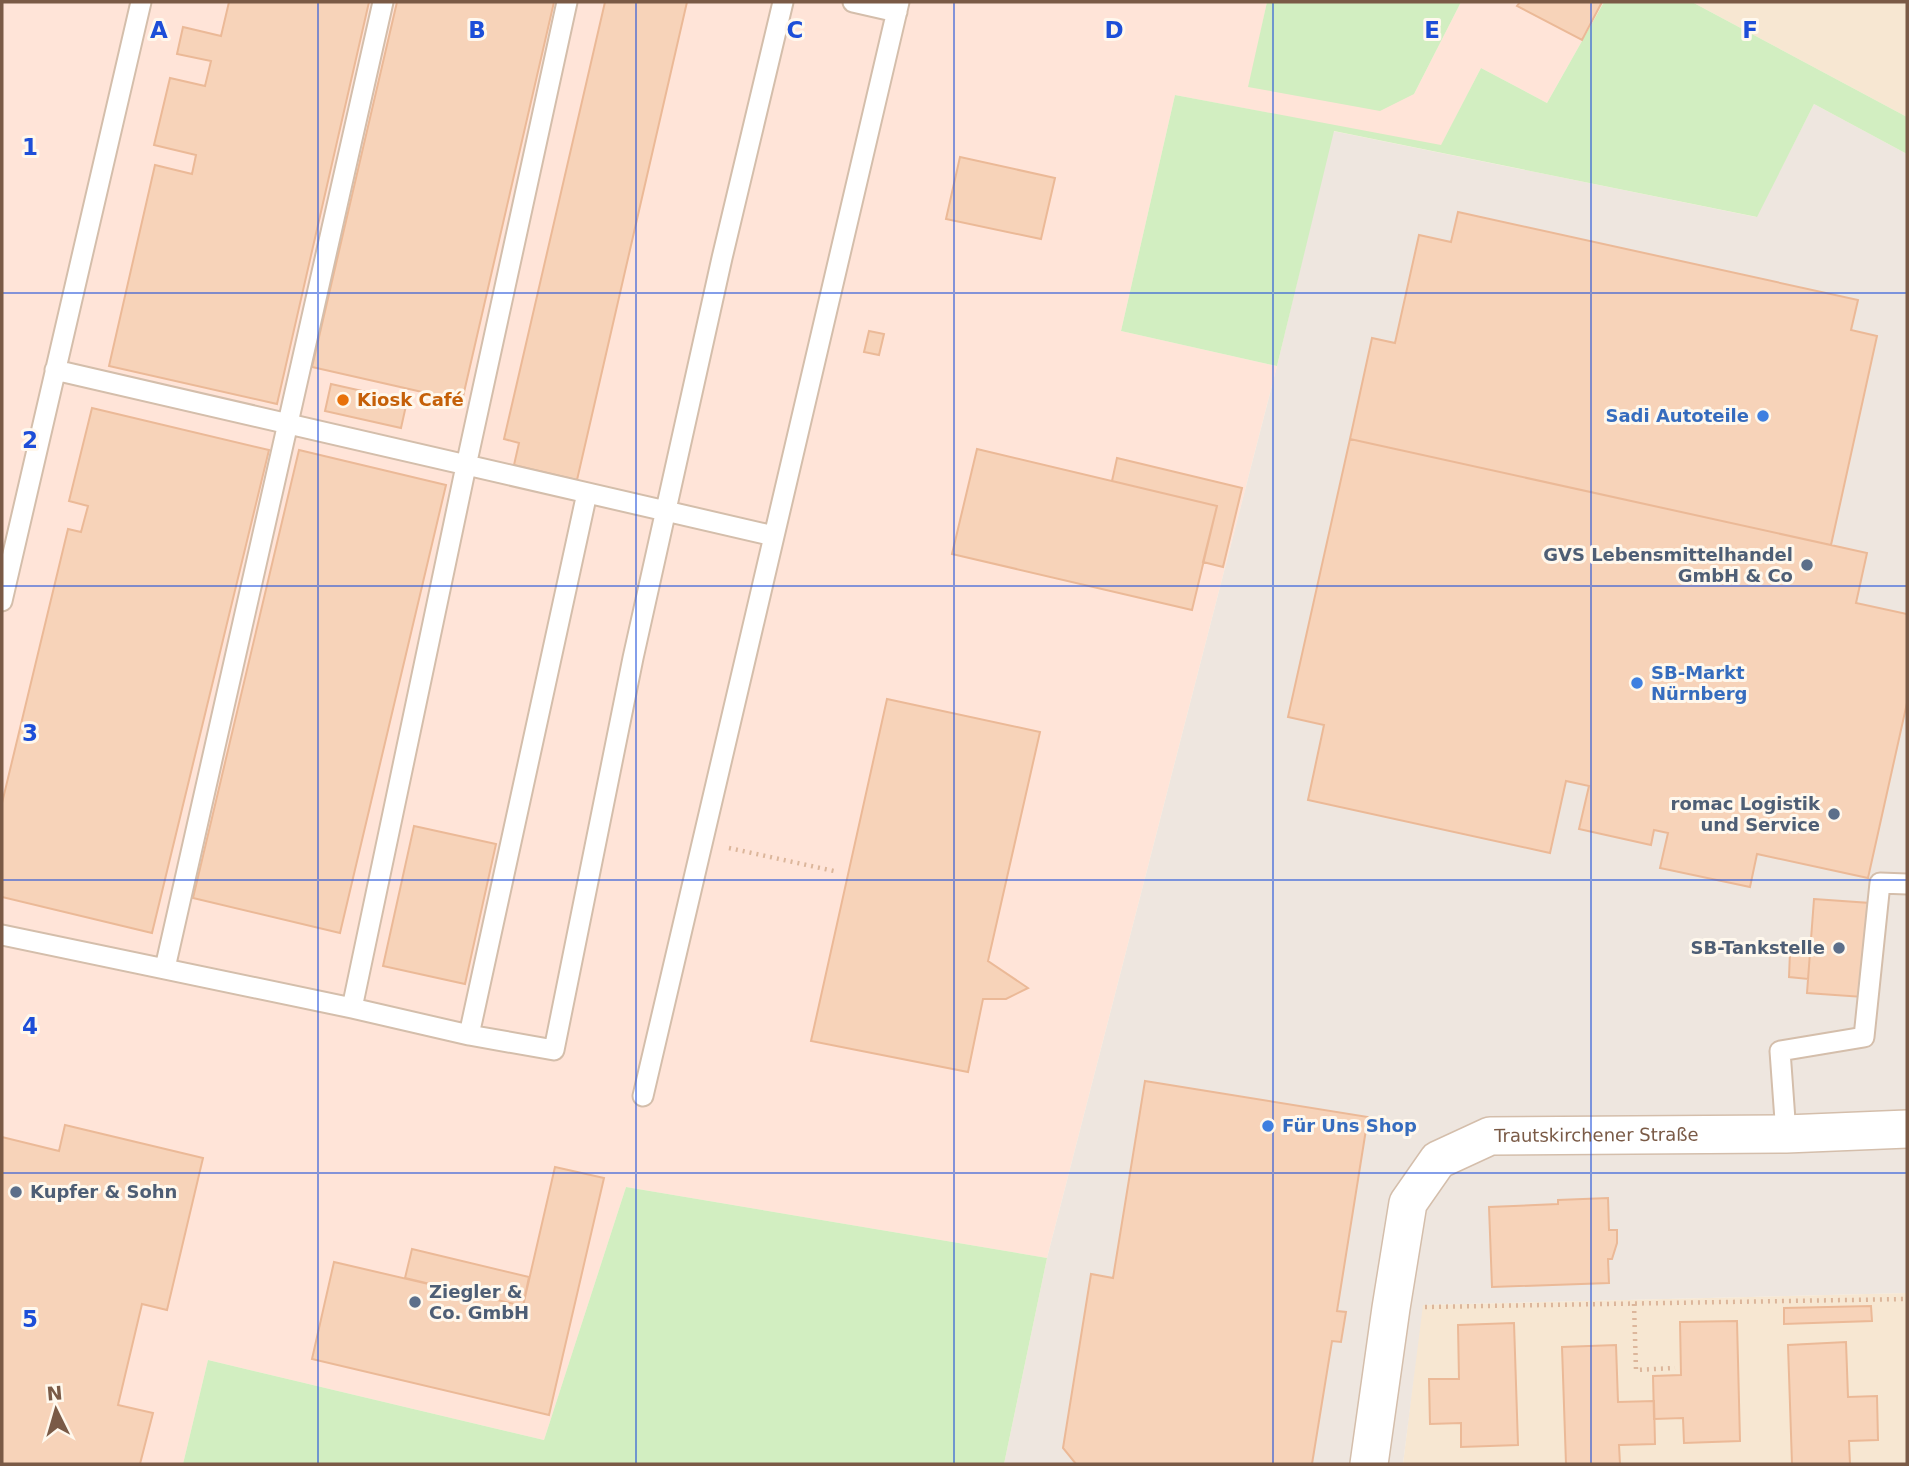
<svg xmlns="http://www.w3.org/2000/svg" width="1909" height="1466" viewBox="0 0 1909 1466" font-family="'DejaVu Sans',sans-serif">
<rect width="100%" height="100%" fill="#fff5e4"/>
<path fill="#f7e7d2" d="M 1692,2 L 1907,2 L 1907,117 Z
M 1907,1293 L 1907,1464 L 1403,1464 L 1422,1305 Z"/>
<path fill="#ffe4d8" d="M 2,2 L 1267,2 L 1249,87 L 1414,94 L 1461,2 L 1604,2 L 1547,103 L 1481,68 L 1441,146 L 1175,95 L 1121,331 L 1277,366 L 1047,1258 L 626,1187 L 544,1440 L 208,1360 L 183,1464 L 2,1464 Z"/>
<path fill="#eee6df" d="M 1814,104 L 1907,154 L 1907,1293 L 1423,1305 L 1403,1464 L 1004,1464 L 1047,1258 L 1277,366 L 1333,131 L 1756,217 Z"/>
<path fill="#d2eec1" d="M 1267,2 L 1461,2 L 1414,94 L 1380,111 L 1248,87 Z
M 1604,2 L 1692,2 L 1907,117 L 1907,154 L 1814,104 L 1757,217 L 1334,131 L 1277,366 L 1121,331 L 1175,95 L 1441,145 L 1481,68 L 1547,103 Z
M 626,1187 L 1047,1258 L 1004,1464 L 183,1464 L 208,1360 L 544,1440 Z"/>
<path fill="#f7d3b9" stroke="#ebb997" stroke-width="2" d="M 229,2 L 369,2 L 277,404 L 109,366 L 155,165 L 192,174 L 196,155 L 154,145 L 170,78 L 205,86 L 211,61 L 177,54 L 183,27 L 221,36 Z
M 397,2 L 554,2 L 462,401 L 312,367 Z
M 605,2 L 687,2 L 577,480 L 514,465 L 519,443 L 504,439 Z
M 1520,2 L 1602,2 L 1582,40 L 1517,6 Z
M 960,157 L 1055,178 L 1041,239 L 946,219 Z
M 1458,212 L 1858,300 L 1851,330 L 1877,336 L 1831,545 L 1350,439 L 1372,338 L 1395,343 L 1419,235 L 1451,242 Z
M 869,331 L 884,334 L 879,355 L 864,352 Z
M 331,384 L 407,401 L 401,428 L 325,411 Z
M 92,408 L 269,450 L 152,933 L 2,897 L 2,803 L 68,529 L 81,532 L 88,506 L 69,501 Z
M 1350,439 L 1867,553 L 1856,603 L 1907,614 L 1907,703 L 1868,878 L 1757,854 L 1750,887 L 1660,868 L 1668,833 L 1654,830 L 1651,845 L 1579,829 L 1589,786 L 1566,781 L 1550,853 L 1308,800 L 1324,725 L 1288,717 Z
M 977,449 L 1217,506 L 1192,610 L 952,554 Z
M 299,450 L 446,485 L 340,933 L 193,898 Z
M 1117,458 L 1242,488 L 1223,567 L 1203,562 L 1217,506 L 1112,481 Z
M 887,699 L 1040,732 L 988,961 L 1028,988 L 1006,999 L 983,999 L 968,1072 L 811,1041 Z
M 414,826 L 496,844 L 465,984 L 383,966 Z
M 1814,899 L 1870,903 L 1863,997 L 1807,993 Z
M 1790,952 L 1810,953 L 1808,979 L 1789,977 Z
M 1145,1081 L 1368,1117 L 1337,1311 L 1346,1312 L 1341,1342 L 1332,1341 L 1312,1464 L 1076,1464 L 1063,1448 L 1091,1274 L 1113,1278 Z
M 65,1125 L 203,1158 L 167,1310 L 142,1304 L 118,1405 L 153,1413 L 140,1464 L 2,1464 L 2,1137 L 59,1151 Z
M 555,1167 L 604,1178 L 549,1415 L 312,1359 L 334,1262 L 523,1306 Z
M 1608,1198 L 1609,1230 L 1617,1230 L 1617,1243 L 1612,1259 L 1608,1259 L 1609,1283 L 1492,1287 L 1489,1207 L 1558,1204 L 1558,1200 Z
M 412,1249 L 529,1277 L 523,1306 L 405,1278 Z
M 1871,1306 L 1872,1321 L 1784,1324 L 1784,1308 Z
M 1737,1321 L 1740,1441 L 1684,1443 L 1683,1418 L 1654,1419 L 1653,1376 L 1681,1375 L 1680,1322 Z
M 1514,1323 L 1518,1445 L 1461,1447 L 1461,1423 L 1430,1424 L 1429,1379 L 1459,1379 L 1458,1325 Z
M 1846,1342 L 1848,1397 L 1877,1396 L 1878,1440 L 1849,1441 L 1850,1464 L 1792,1464 L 1788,1345 Z
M 1616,1345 L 1618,1402 L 1654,1401 L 1655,1444 L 1619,1445 L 1620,1464 L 1566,1464 L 1562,1347 Z"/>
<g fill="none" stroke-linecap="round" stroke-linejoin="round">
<defs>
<path id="service" d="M 853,2 L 897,12
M 55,370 L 774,536
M 2,601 L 141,2
M 2,935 L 352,1008 L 469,1035 L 554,1050 L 633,658 L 722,258 L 783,2
M 165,968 L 383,2
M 352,1008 L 466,466 L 567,2
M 469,1035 L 587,493
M 643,1096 C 728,731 817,367 899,2
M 1786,1134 L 1780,1051 L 1864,1037 L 1880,883 L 1907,884"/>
<g id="minor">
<path id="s1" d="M 1369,1464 L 1391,1308 L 1408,1203 L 1438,1160 L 1490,1136 L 1786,1134 L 1907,1129"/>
</g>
</defs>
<use href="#service" stroke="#d4beab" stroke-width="23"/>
<use href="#minor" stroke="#d4beab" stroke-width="40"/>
<path stroke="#dcb69b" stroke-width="4.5" stroke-dasharray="2 5" stroke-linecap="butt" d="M 729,848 L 834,871
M 1634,1304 L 1636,1370 L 1675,1368
M 1425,1307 L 1907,1299"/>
<use href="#service" stroke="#fff" stroke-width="19"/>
<use href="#minor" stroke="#fff" stroke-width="37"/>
</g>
<path fill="none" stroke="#1d4ed8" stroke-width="2" stroke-opacity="0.55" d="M 318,2 L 318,1464M 636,2 L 636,1464M 954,2 L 954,1464M 1273,2 L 1273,1464M 1591,2 L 1591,1464M 2,293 L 1907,293M 2,586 L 1907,586M 2,880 L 1907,880M 2,1173 L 1907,1173"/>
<circle fill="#e8710a" stroke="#fff8ed" stroke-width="2.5" cx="343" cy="400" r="7"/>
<g fill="#3f7fe0" stroke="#fff8ed" stroke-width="2.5">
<circle cx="1763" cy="416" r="7"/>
<circle cx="1637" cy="683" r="7"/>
<circle cx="1268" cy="1126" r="7"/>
</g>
<g fill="#5c6f8a" stroke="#fff8ed" stroke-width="2.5">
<circle cx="1807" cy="565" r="7"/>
<circle cx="1834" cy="814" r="7"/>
<circle cx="1839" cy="948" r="7"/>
<circle cx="16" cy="1192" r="7"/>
<circle cx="415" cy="1302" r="7"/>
</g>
<g text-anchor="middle" stroke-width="6" stroke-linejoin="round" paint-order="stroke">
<g font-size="18" font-weight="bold" fill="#c56008" stroke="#fff8ed" text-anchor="start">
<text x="357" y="406">Kiosk Café</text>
</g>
<g font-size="18" font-weight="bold" fill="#366cbe" stroke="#fff8ed" text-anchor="start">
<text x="1749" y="422" text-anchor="end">Sadi Autoteile</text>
<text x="1651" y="679">SB-Markt<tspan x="1651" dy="21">Nürnberg</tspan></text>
<text x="1282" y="1132">Für Uns Shop</text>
</g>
<g font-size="18" font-weight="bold" fill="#4e5e75" stroke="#fff8ed" text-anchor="end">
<text x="1793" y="561">GVS Lebensmittelhandel<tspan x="1793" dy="21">GmbH &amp; Co</tspan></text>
<text x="1820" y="810">romac Logistik<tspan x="1820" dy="21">und Service</tspan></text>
<text x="1825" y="954">SB-Tankstelle</text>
<text x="30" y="1198" text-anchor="start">Kupfer &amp; Sohn</text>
<text x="429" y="1298" text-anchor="start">Ziegler &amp;<tspan x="429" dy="21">Co. GmbH</tspan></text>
</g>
<g font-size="18" fill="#7a5a46" stroke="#fff8ed">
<text dy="6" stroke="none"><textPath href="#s1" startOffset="480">Trautskirchener Straße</textPath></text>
</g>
</g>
<g font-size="23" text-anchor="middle" font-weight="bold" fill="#1d4ed8" stroke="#fff8ed" stroke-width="6" stroke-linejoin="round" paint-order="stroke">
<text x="159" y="38">A</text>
<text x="477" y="38">B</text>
<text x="795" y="38">C</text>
<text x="1114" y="38">D</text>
<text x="1432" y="38">E</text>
<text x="1750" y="38">F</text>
<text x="30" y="155">1</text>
<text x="30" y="448">2</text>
<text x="30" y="741">3</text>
<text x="30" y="1034">4</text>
<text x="30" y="1327">5</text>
</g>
<rect width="1909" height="1466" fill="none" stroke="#7a5a46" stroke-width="7"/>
<g transform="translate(56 1410) rotate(355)" stroke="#fff8ed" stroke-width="5" paint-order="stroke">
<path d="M0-5L12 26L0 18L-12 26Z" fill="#7a5a46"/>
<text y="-10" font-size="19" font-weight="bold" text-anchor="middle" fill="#7a5a46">N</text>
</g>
</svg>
